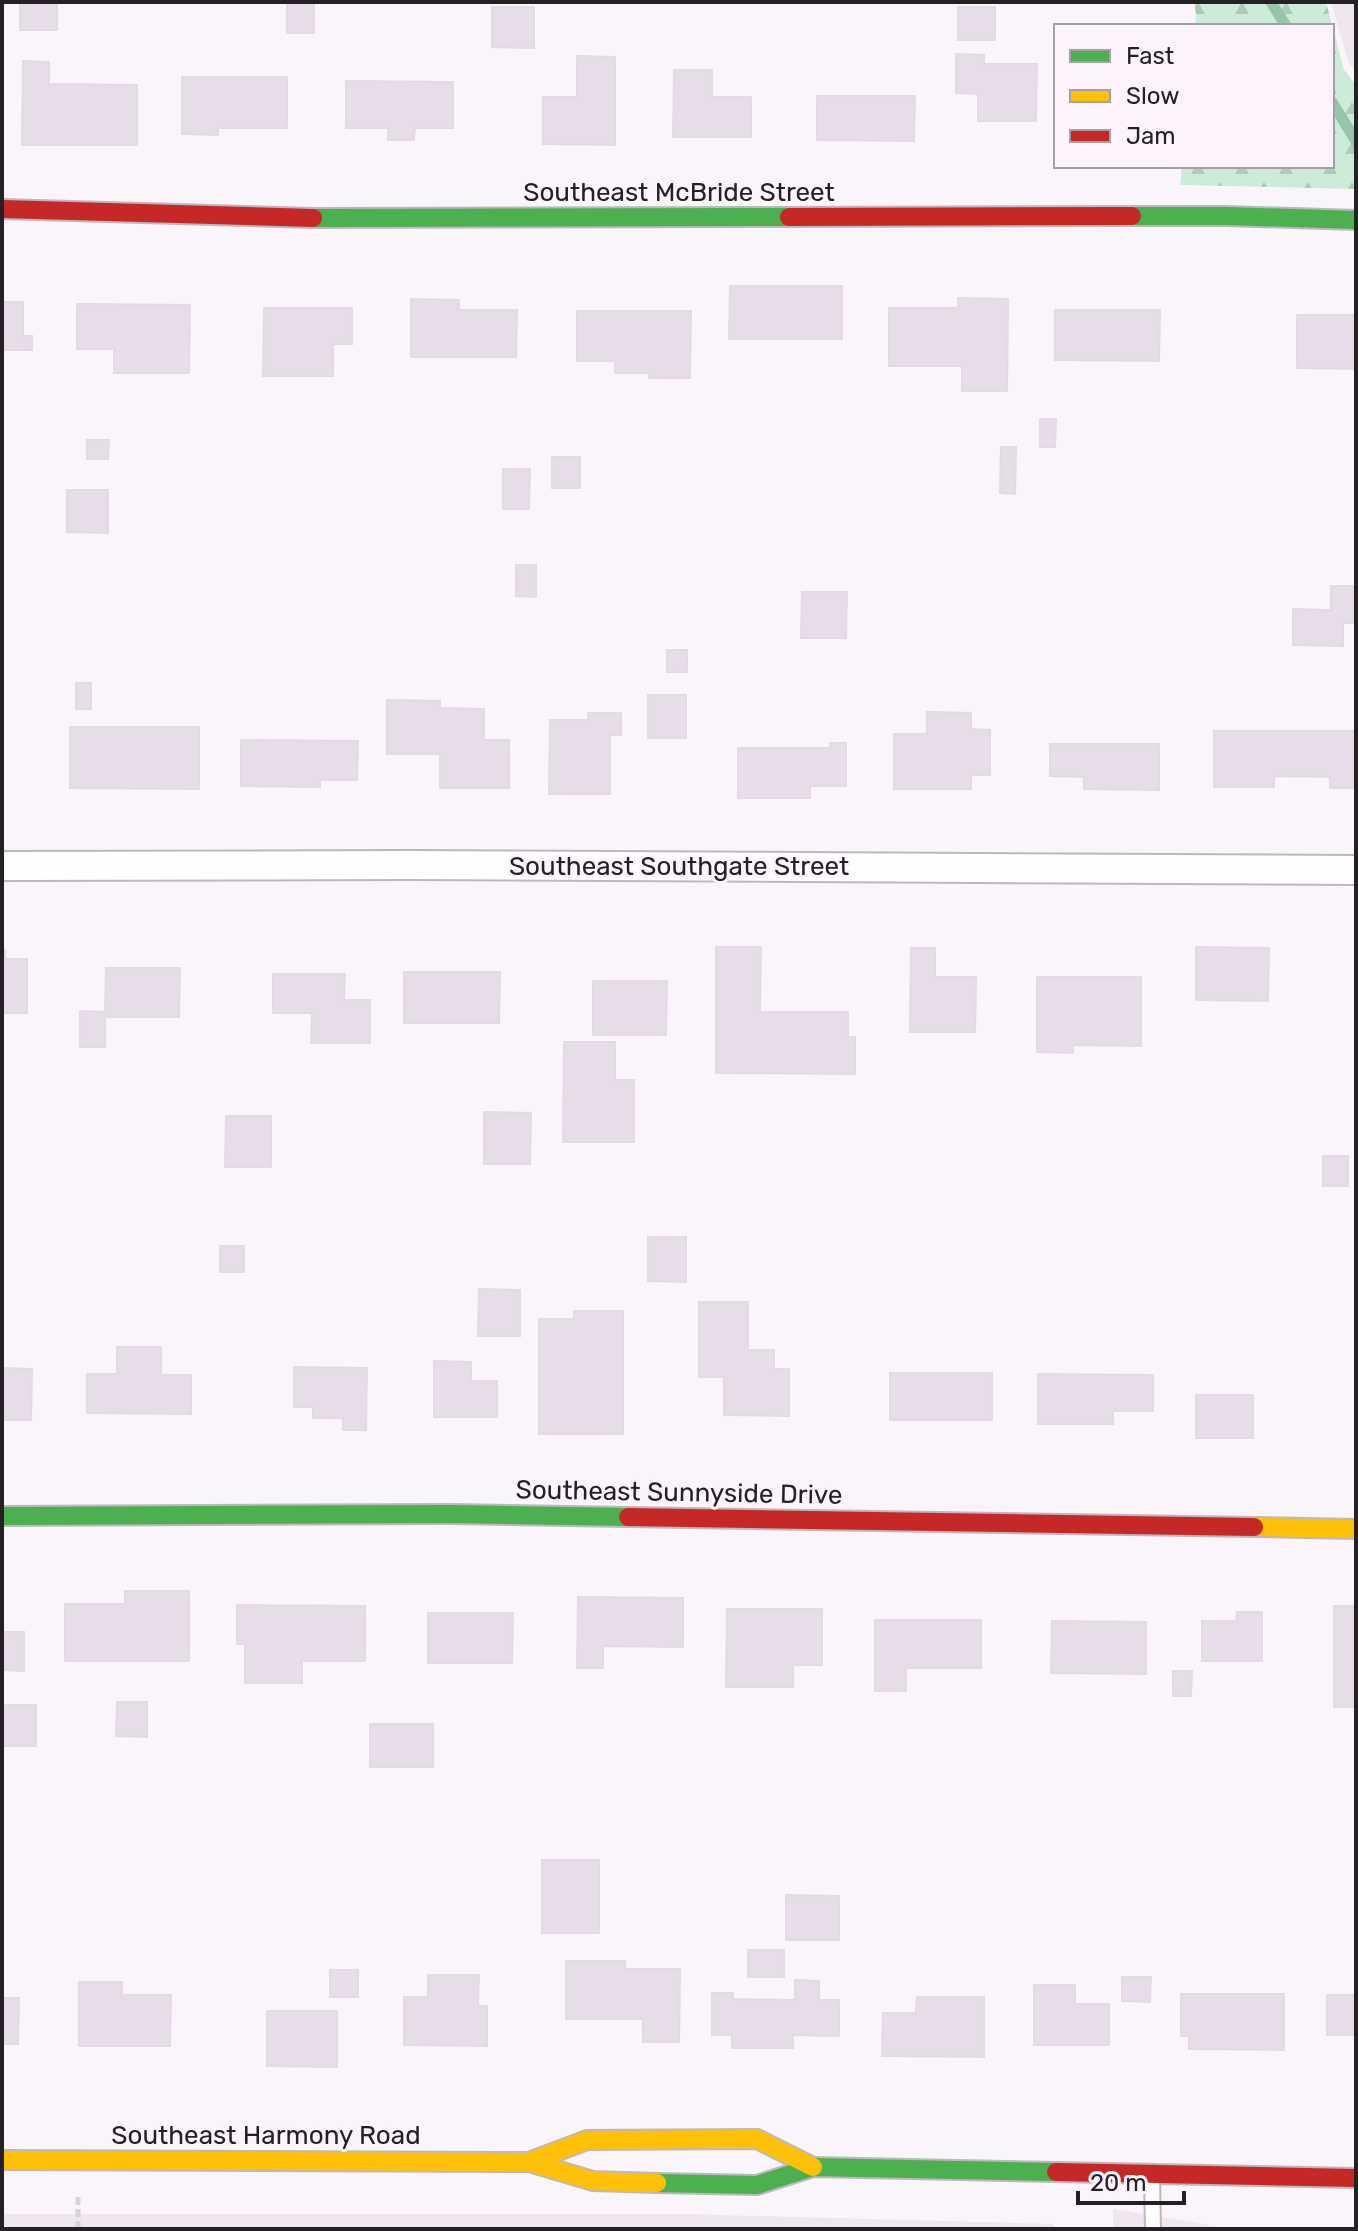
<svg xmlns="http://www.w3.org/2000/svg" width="1358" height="2231" viewBox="0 0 1358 2231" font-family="Rubik,sans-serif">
<defs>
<pattern id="forest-firs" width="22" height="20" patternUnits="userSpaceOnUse" patternTransform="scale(2)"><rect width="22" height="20" fill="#ccebd9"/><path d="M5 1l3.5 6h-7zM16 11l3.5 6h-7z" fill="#afc9ba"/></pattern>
</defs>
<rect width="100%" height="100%" fill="#faf5fb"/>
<path fill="#f0e6f0" d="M 1331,2 L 1356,2 L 1356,73 L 1349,64 Z
M 1113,2209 L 1234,2229 L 1113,2229 Z
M 2,2214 L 686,2214 L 1053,2224 L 1053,2229 L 2,2229 Z"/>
<path fill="url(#forest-firs)" d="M 1194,2 L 1326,2 L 1344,70 L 1356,85 L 1356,189 L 1180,185 L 1182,166 L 1332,166 L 1332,26 L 1195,26 L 1196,14 Z"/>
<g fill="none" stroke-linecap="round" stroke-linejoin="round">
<path stroke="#96c5aa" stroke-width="11" d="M 1271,2 L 1286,26
M 1332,102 L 1356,141"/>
</g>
<path fill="#e7dde8" stroke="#e0dce1" stroke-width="2" d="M 20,2 L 57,2 L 57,30 L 20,30 Z
M 287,2 L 314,2 L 314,33 L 287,33 Z
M 492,7 L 534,7 L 534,48 L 492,47 Z
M 958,7 L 995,7 L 995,40 L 958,40 Z
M 956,54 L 984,55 L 984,64 L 1037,64 L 1036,121 L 978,121 L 978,94 L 956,93 Z
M 577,56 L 615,57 L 615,145 L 543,144 L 543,97 L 577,97 Z
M 23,61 L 49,62 L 49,84 L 137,85 L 137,145 L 22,145 Z
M 674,70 L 712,70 L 712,97 L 751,97 L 751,137 L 673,137 Z
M 182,77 L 287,77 L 287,128 L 218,128 L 218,135 L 182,134 Z
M 346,81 L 453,82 L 453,128 L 415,128 L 414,140 L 388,140 L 388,128 L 346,128 Z
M 817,96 L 915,96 L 914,141 L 817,140 Z
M 730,286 L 842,286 L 842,339 L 729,339 Z
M 958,298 L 1008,299 L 1007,391 L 962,391 L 962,366 L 889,366 L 889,308 L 958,308 Z
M 411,299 L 459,300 L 459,310 L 517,310 L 516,357 L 411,357 Z
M 2,302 L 23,302 L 23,336 L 32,336 L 32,350 L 2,350 Z
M 77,304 L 190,305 L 189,373 L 114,373 L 114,349 L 77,349 Z
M 264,308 L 352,308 L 352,344 L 333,344 L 333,376 L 263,376 Z
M 1055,310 L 1160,310 L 1159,361 L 1055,360 Z
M 577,311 L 691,311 L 690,378 L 649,378 L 649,373 L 615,373 L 615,361 L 577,361 Z
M 1297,315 L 1356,315 L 1356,369 L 1297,368 Z
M 1040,419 L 1056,419 L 1055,447 L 1040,447 Z
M 87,440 L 109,440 L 108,459 L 87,459 Z
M 1001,447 L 1016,447 L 1015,494 L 1000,493 Z
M 552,457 L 580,457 L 580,488 L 552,488 Z
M 503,469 L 530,469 L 529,509 L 503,509 Z
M 67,490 L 108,490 L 108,533 L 67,532 Z
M 516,565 L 536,565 L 536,597 L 516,596 Z
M 1331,586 L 1356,586 L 1356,623 L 1343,623 L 1343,646 L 1293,645 L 1293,609 L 1331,610 Z
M 802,592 L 847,592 L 846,638 L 801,638 Z
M 667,650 L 687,650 L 687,672 L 667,672 Z
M 76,683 L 91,683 L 91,709 L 76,709 Z
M 648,695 L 686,695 L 686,738 L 648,738 Z
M 387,700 L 440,701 L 440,708 L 484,709 L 484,740 L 509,740 L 509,788 L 440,788 L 440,754 L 387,754 Z
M 927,712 L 971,713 L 971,729 L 990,730 L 990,775 L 971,775 L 971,789 L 894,789 L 894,734 L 927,734 Z
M 588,713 L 621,713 L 621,735 L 610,735 L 610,794 L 549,794 L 550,720 L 588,720 Z
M 70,727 L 199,727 L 199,789 L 70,788 Z
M 1214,731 L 1356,731 L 1356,788 L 1330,788 L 1330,777 L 1274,776 L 1274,787 L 1214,787 Z
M 241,740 L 358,741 L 357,780 L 320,780 L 320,787 L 241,786 Z
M 830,743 L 846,743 L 846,786 L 810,786 L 810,798 L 738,798 L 738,748 L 830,748 Z
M 1050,744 L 1159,744 L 1159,790 L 1084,789 L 1084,777 L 1050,776 Z
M 716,947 L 761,947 L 760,1012 L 848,1012 L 848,1037 L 855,1037 L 855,1074 L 716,1073 Z
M 1196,947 L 1269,948 L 1268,1001 L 1196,1000 Z
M 911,948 L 935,948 L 935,977 L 976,977 L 975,1032 L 910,1032 Z
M 2,950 L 5,950 L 5,959 L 27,959 L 27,1013 L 2,1013 Z
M 106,968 L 180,968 L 179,1017 L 105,1017 L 105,1047 L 80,1047 L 80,1011 L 105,1012 Z
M 404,972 L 500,972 L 499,1023 L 404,1023 Z
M 273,974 L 345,974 L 344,1000 L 370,1000 L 370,1043 L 311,1043 L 312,1013 L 273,1013 Z
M 1037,977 L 1141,977 L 1141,1046 L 1073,1045 L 1073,1053 L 1037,1052 Z
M 593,981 L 667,981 L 666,1035 L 593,1035 Z
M 564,1042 L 615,1042 L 615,1080 L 634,1080 L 634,1142 L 563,1142 Z
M 484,1112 L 531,1113 L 530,1164 L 484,1164 Z
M 226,1116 L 271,1116 L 271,1167 L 225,1167 Z
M 1323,1156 L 1348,1156 L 1348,1186 L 1323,1186 Z
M 648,1237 L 686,1237 L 686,1282 L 648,1281 Z
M 220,1246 L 244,1246 L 244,1272 L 220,1272 Z
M 479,1289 L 520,1290 L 520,1336 L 478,1336 Z
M 699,1302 L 748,1302 L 748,1350 L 774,1350 L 774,1369 L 789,1369 L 789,1416 L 724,1415 L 724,1377 L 699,1377 Z
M 574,1311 L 623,1311 L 623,1434 L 539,1434 L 539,1319 L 574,1319 Z
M 117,1347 L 161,1347 L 161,1375 L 191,1375 L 191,1414 L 87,1413 L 87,1374 L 117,1374 Z
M 434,1361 L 471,1362 L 471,1381 L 497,1381 L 497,1417 L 434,1417 Z
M 294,1367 L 367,1368 L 366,1430 L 343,1430 L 343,1418 L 313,1418 L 313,1407 L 294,1407 Z
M 2,1368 L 32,1369 L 31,1420 L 2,1420 Z
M 890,1373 L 992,1373 L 992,1420 L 890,1420 Z
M 1038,1374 L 1153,1375 L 1153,1411 L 1113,1411 L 1113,1424 L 1038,1424 Z
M 1196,1395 L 1253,1395 L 1253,1438 L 1196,1438 Z
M 125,1591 L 189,1591 L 189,1661 L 65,1661 L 65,1604 L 125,1604 Z
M 578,1597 L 683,1598 L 683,1647 L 603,1646 L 603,1668 L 577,1668 Z
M 237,1605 L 365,1606 L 365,1661 L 302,1661 L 302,1683 L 245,1683 L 245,1644 L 237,1644 Z
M 1334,1606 L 1356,1606 L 1356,1707 L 1334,1707 Z
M 727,1609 L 822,1609 L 822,1665 L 793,1665 L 793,1687 L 726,1687 Z
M 1237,1612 L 1262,1612 L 1262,1661 L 1202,1661 L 1202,1621 L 1236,1621 Z
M 428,1613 L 513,1613 L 512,1663 L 428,1663 Z
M 875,1620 L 981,1620 L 981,1668 L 906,1668 L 906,1691 L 875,1691 Z
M 1052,1621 L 1146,1622 L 1146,1674 L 1051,1673 Z
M 2,1632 L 24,1632 L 24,1671 L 2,1670 Z
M 1173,1671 L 1192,1671 L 1191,1696 L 1173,1696 Z
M 117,1702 L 147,1702 L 147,1737 L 116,1736 Z
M 2,1705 L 36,1705 L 36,1746 L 2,1746 Z
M 370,1724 L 433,1724 L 433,1767 L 370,1767 Z
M 542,1860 L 599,1860 L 599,1933 L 542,1933 Z
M 786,1895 L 839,1896 L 839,1940 L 786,1940 Z
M 748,1950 L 784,1950 L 784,1977 L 748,1977 Z
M 566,1961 L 625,1961 L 625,1969 L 680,1969 L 679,2042 L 643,2042 L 643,2019 L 566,2019 Z
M 330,1970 L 358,1970 L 358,1997 L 330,1997 Z
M 428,1975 L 479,1975 L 478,2006 L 487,2006 L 487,2046 L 404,2045 L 404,1997 L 428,1997 Z
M 1122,1977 L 1151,1977 L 1150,2002 L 1122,2001 Z
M 795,1980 L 819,1981 L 819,2000 L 839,2000 L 839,2036 L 793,2035 L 793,2048 L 732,2048 L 732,2035 L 712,2035 L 712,1993 L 733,1993 L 733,1999 L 795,2000 Z
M 79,1982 L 122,1982 L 122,1995 L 171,1995 L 170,2046 L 79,2046 Z
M 1034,1985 L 1075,1985 L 1075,2004 L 1109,2004 L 1109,2045 L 1034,2045 Z
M 1181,1994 L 1284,1994 L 1284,2050 L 1189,2049 L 1189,2036 L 1181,2036 Z
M 1327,1995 L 1356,1995 L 1356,2035 L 1327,2035 Z
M 917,1997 L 984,1997 L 984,2057 L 882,2056 L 883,2013 L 916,2013 Z
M 2,1998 L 19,1998 L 18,2044 L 2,2044 Z
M 267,2011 L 337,2011 L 337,2067 L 267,2066 Z"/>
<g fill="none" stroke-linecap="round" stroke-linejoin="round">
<defs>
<path id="lane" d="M 1152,2178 L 1153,2229"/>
<path id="street" d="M 2,866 L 409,865 L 1356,870"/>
<path id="fast" d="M 1132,216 L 1226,216 L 1356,220
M 313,218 L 789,217
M 2,1516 L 449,1514 L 628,1517
M 657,2183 L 757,2185 L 813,2167 L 1056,2172"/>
<path id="slow" d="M 1254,1527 L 1356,1529
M 2,2160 L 529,2162 L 593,2181 L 657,2183
M 529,2162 L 587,2140 L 757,2139 L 813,2167"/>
<path id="jam" d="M 2,209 L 313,218
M 789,217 L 1132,216
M 628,1517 L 1254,1527
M 1056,2172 L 1356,2178"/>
</defs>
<use href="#lane" stroke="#bcb8bc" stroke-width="18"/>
<use href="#street" stroke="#bcb8bc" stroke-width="32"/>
<use href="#fast" stroke="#bcb8bc" stroke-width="22"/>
<use href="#slow" stroke="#bcb8bc" stroke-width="22"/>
<use href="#jam" stroke="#bcb8bc" stroke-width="22"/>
<path stroke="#d5d4d6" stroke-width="5" stroke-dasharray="8 4" stroke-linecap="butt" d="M 78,2229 L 78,2197"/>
<use href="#lane" stroke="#fefefe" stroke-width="14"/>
<use href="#street" stroke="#fefefe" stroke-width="28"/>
<use href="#fast" stroke="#4caf50" stroke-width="18"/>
<use href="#slow" stroke="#ffc107" stroke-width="18"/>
<use href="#jam" stroke="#c62828" stroke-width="18"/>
</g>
<g text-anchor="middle" stroke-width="6" stroke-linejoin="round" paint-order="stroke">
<g font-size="26" fill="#242024" stroke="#fcf3fd">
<text x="679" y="201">Southeast McBride Street</text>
<text x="679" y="875">Southeast Southgate Street</text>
<text transform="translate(679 1492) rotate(1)" y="9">Southeast Sunnyside Drive</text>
<text x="266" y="2144">Southeast Harmony Road</text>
</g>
</g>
<rect width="1358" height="2231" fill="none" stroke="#242024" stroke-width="8"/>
<rect x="1054" y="24" width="280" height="144" fill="#fcf3fd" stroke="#a69fa6" stroke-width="2"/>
<rect x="1070" y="50" width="40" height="12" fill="#4caf50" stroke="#a69fa6" stroke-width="2"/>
<text x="1126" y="64" font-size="24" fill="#242024">Fast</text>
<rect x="1070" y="90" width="40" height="12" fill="#ffc107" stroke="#a69fa6" stroke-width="2"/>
<text x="1126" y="104" font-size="24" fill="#242024">Slow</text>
<rect x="1070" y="130" width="40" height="12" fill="#c62828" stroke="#a69fa6" stroke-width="2"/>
<text x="1126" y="144" font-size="24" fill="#242024">Jam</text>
<path d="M1078 2191v12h106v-12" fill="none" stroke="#242024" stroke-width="4"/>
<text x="1090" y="2191" font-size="24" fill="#242024" stroke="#fcf3fd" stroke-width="6" paint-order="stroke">20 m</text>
</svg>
